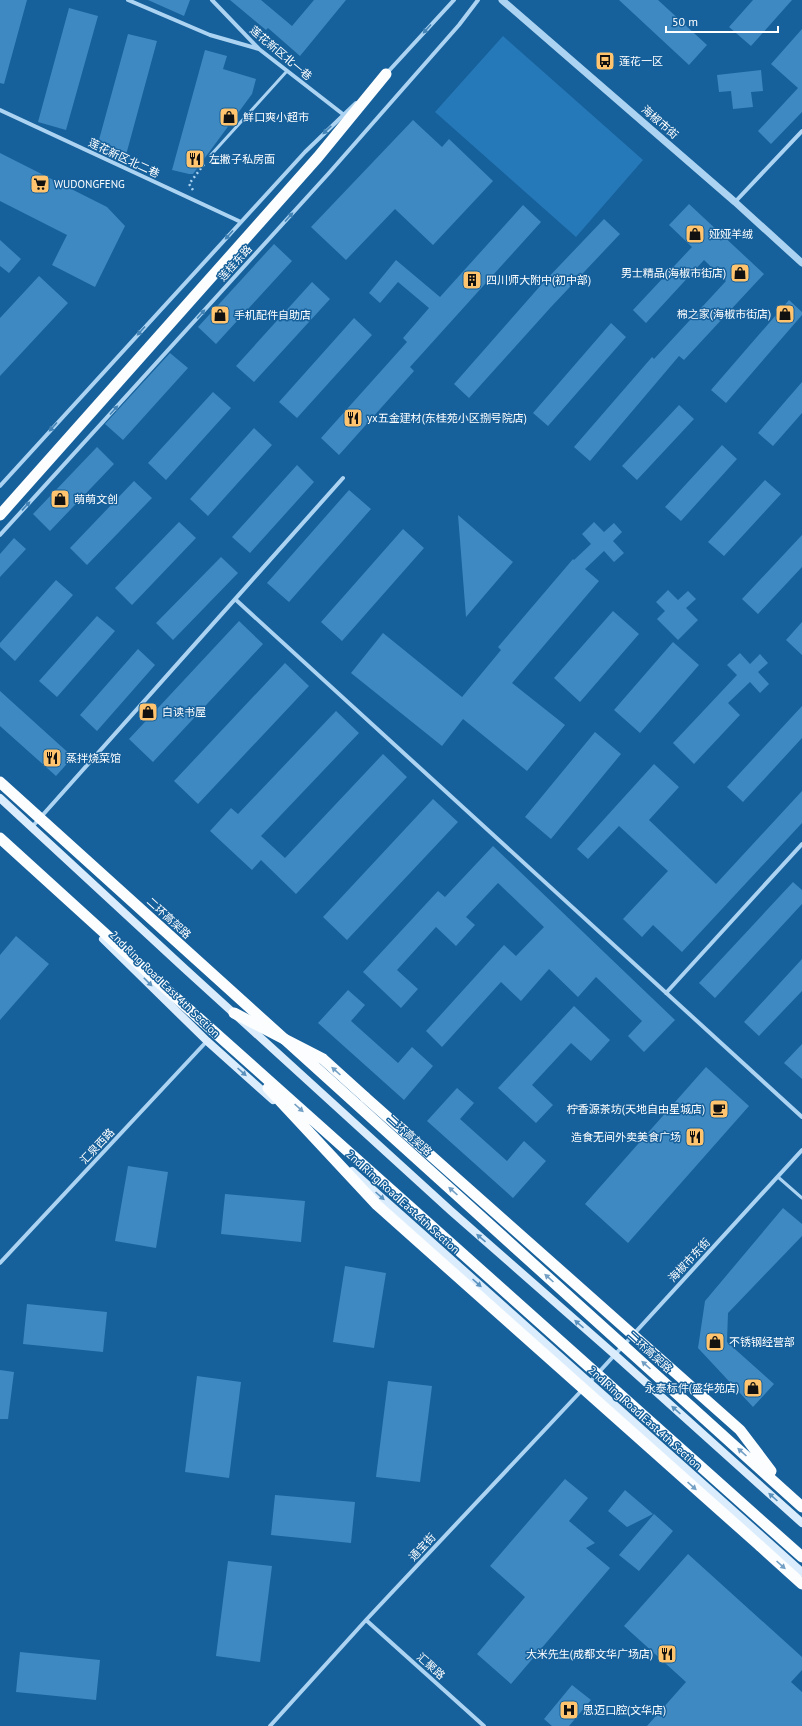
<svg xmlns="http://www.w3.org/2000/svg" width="802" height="1726" viewBox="0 0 802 1726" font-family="'PT Sans','Noto Sans SC',sans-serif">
<rect width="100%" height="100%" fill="#16609b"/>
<path fill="#2679b8" d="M 503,36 L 643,160 L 576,237 L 435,112 Z"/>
<path fill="#3f89c2" d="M 0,0 L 27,0 L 4,84 L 0,83 Z
M 148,0 L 190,0 L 184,16 Z
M 230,0 L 261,0 L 292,26 L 314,0 L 346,0 L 300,56 L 268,28 L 266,30 Z
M 619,0 L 658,0 L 707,45 L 689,65 Z
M 753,0 L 792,0 L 751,46 L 729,27 Z
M 69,8 L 98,16 L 66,130 L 38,122 Z
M 802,29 L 802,112 L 771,144 L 758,131 L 798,88 L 771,64 Z
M 128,34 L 157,41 L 126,155 L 97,147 Z
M 205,50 L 227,56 L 223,69 L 256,79 L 252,94 L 193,174 L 189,174 L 172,170 Z
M 761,70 L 763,91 L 751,92 L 753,107 L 733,109 L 731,91 L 719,92 L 717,75 Z
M 413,120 L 442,147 L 449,139 L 493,181 L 433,245 L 395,209 L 346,260 L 311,227 Z
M 0,153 L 107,207 L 125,226 L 95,287 L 52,265 L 67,235 L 0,201 Z
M 689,204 L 764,274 L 684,360 L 679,356 L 590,461 L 574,447 L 652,357 L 654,359 L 726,281 L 704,260 L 646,323 L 633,310 L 692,247 L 669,225 Z
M 523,205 L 541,222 L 410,367 L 414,371 L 339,455 L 321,438 L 407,342 L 403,338 L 429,308 L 398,282 L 380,303 L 369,293 L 396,260 L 440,297 Z
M 604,219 L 620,234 L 551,307 L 469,398 L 454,384 L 541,285 Z
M 0,240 L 21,259 L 9,273 L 0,266 Z
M 274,244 L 292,261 L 216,344 L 198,327 Z
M 39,276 L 68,303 L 0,376 L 0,318 Z
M 312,282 L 330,299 L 254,382 L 236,366 Z
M 789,300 L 802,312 L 802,315 L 726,403 L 711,390 Z
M 354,318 L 372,335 L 297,418 L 279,402 Z
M 611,323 L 626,337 L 548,426 L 533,413 Z
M 170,353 L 188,368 L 123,440 L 105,424 Z
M 802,382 L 802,413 L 773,446 L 758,433 Z
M 213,392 L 231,408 L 166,480 L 148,463 Z
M 679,405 L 694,419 L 637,480 L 622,466 Z
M 254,428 L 272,445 L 208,516 L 190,499 Z
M 722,445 L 737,459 L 681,521 L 665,507 Z
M 97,447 L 114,464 L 50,531 L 33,514 Z
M 297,465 L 314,482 L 250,553 L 232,537 Z
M 765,480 L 781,494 L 724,556 L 708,542 Z
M 134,481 L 152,498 L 87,565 L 70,548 Z
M 349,490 L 371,509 L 289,602 L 267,583 Z
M 458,515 L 513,562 L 466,617 Z
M 179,522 L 196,538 L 132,605 L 115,588 Z
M 594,522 L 604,532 L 614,523 L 622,532 L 613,541 L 624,553 L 614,562 L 604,551 L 585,569 L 599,581 L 512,683 L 565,725 L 527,771 L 463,719 L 442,746 L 351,673 L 383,633 L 462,697 L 501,650 L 498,647 L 573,559 L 574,560 L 591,544 L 582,534 Z
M 403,529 L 424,548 L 342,641 L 321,622 Z
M 802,535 L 802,567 L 758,614 L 742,599 Z
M 14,538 L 26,549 L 0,577 L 0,554 Z
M 221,557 L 238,573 L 173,640 L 156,623 Z
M 56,580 L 73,595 L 15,661 L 0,647 L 0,643 Z
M 668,590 L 678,600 L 688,591 L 696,599 L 686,608 L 698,620 L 678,640 L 657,619 L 665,611 L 656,602 Z
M 613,611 L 639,634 L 580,702 L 554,678 Z
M 97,616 L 115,631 L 57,697 L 39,681 Z
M 239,621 L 263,644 L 153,762 L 129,739 Z
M 802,622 L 802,655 L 786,640 Z
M 673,642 L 699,665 L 640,733 L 614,710 Z
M 138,649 L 155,665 L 97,731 L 80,715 Z
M 740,653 L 750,664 L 760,654 L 768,663 L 758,672 L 769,684 L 760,693 L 750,682 L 728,703 L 740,715 L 694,764 L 673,743 L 737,675 L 727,665 Z
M 285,663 L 309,686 L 198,804 L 174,781 Z
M 0,691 L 73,757 L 56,776 L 0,726 Z
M 802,706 L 802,738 L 743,802 L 727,787 Z
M 336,711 L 359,733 L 261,836 L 285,858 L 383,754 L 407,777 L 296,894 L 261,860 L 252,870 L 210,831 L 231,808 L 238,814 Z
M 595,732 L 621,754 L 551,839 L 525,817 Z
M 654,764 L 679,787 L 649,820 L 716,884 L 802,791 L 802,823 L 682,952 L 653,925 L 642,937 L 623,919 L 668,871 L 619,826 L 588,859 L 577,849 Z
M 433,799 L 458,822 L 347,940 L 323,917 Z
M 493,846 L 675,1020 L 644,1052 L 628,1036 L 642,1021 L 596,977 L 578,997 L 549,969 L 521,1001 L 501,982 L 442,1047 L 426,1031 L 504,945 L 516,956 L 544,927 L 498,883 L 466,917 L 475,925 L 456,946 L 436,927 L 397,970 L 418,989 L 401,1008 L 363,972 L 438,891 L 445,897 Z
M 793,882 L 802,890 L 802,904 L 715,998 L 699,983 Z
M 16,936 L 49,964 L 0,1020 L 0,955 Z
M 802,959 L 802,991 L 759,1036 L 744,1022 Z
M 348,990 L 365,1005 L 351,1021 L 398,1063 L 412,1047 L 433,1066 L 404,1100 L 318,1023 Z
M 574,1006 L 610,1040 L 591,1061 L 571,1043 L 532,1085 L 553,1105 L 536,1123 L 498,1088 Z
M 802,1044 L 802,1079 L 784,1063 Z
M 706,1067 L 749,1106 L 628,1243 L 585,1204 Z
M 457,1088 L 474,1103 L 460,1119 L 507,1161 L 524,1141 L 546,1161 L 513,1198 L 427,1121 Z
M 128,1166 L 168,1172 L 156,1248 L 115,1241 Z
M 225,1194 L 305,1201 L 301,1242 L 221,1234 Z
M 783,1208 L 802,1224 L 802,1236 L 728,1313 L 727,1342 L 774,1384 L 753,1407 L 698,1348 L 705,1301 Z
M 345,1266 L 386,1273 L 374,1348 L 333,1342 Z
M 27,1304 L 107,1312 L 103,1352 L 23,1344 Z
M 0,1370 L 14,1372 L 8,1419 L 0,1419 Z
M 197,1376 L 241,1382 L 229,1478 L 185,1472 Z
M 388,1381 L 432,1386 L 420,1482 L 376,1477 Z
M 565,1479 L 588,1498 L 569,1521 L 595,1543 L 586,1548 L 610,1568 L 511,1684 L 477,1654 L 525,1597 L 490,1566 Z
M 625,1490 L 653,1514 L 627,1527 L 608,1511 Z
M 275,1495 L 355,1502 L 351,1543 L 271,1535 Z
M 654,1514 L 673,1531 L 639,1571 L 619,1555 Z
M 688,1554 L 802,1657 L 802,1670 L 791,1682 L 802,1692 L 802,1726 L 647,1726 L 686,1682 L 624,1626 Z
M 228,1561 L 272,1566 L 260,1662 L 216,1656 Z
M 20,1652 L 100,1660 L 96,1700 L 16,1692 Z
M 572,1685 L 591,1700 L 569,1726 L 552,1726 L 544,1719 Z"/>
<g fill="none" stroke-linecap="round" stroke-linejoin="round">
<path stroke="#acd4f2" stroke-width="2.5" stroke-dasharray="2 3" stroke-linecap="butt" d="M 193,190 L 189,184 L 205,163"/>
<path stroke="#acd4f2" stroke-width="3" d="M 210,156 L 287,71
M 778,1177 L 802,1198"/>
<path stroke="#acd4f2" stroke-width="4" d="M 128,0 L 210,35 L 259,49
M 212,0 L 259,49 L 344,115
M 386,74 L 454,0
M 0,110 L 241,222
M 735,202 L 802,131
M 0,486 L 305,152 L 356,103
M 0,535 L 329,173 L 459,25 L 478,0
M 235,599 L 802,1117
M 32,827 L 343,478
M 666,993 L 802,844
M 0,1263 L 207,1041
M 589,1383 L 802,1150
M 366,1620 L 484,1726
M 270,1726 L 366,1620 L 583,1389"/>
<path stroke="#acd4f2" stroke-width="7" d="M 502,0 L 735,202 L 802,263"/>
<path stroke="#dbedfc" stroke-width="8" d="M 0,798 L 184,968 L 451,1211 L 614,1354 L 802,1523
M 103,939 L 207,1041 L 273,1100
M 352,1171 L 802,1572"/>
<path stroke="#fbfdff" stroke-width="11" d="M 0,515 L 318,157 L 386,74
M 234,1013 L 323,1059 L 365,1097
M 760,1546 L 802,1584"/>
<path stroke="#fbfdff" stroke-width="11" d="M 0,782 L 802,1507
M 0,838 L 155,979 L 802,1557
M 268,1088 L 377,1205 L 760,1546
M 365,1097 L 740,1430 L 771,1471"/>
</g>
<defs><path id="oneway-solid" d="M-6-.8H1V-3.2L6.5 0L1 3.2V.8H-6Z"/></defs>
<g fill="#4383b5">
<use href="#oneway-solid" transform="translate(427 29) rotate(132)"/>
<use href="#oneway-solid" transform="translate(327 130) rotate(136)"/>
<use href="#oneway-solid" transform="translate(289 217) rotate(-48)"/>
<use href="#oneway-solid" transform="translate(229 235) rotate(132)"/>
<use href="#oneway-solid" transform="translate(201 314) rotate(-48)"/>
<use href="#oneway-solid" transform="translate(141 331) rotate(132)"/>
<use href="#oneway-solid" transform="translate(114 410) rotate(-48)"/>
<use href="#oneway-solid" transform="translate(53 427) rotate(132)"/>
<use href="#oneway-solid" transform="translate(26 506) rotate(-47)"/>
</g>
<g fill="#5b91bd">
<use href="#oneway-solid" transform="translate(148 982) rotate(45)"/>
<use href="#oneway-solid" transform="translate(242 1072) rotate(42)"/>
<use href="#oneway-solid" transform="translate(380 1196) rotate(42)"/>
<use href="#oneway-solid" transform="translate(481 1238) rotate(-139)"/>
<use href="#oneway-solid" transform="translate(477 1283) rotate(42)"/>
<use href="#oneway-solid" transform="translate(579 1324) rotate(-139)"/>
<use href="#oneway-solid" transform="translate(676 1410) rotate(-138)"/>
<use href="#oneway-solid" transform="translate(773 1497) rotate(-138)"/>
</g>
<g fill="#729fc3">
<use href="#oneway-solid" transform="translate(336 1071) rotate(-138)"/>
<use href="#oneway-solid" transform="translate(299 1108) rotate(42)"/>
<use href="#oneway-solid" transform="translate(453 1191) rotate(-138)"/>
<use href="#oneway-solid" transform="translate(549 1278) rotate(-138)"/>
<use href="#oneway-solid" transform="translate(646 1365) rotate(-138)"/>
<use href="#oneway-solid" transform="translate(742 1452) rotate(-138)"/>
<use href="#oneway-solid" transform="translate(692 1486) rotate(42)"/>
<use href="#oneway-solid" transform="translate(781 1565) rotate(42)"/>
</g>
<defs>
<symbol id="bus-square" viewBox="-11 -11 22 22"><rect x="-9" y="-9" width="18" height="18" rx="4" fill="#ffc46d" stroke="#16609b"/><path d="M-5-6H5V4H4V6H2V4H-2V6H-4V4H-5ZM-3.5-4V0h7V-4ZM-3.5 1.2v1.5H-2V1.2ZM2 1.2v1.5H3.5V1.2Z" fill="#111"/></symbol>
<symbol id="shop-square" viewBox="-11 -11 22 22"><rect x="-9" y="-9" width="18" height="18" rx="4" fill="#ffc46d" stroke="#16609b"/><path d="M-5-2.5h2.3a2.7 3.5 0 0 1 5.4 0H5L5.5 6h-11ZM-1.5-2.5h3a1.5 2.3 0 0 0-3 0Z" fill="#111"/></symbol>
<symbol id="restaurant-square" viewBox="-11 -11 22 22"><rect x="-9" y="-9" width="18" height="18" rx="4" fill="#ffc46d" stroke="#16609b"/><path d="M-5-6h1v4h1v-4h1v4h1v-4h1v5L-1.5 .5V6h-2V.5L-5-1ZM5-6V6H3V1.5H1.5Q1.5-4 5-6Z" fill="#111"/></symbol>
<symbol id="supermarket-square" viewBox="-11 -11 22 22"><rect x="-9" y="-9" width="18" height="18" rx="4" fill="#ffc46d" stroke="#16609b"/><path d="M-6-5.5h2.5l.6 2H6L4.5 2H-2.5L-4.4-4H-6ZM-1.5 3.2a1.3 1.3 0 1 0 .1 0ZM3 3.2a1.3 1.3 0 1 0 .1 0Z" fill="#111"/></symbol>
<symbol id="building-square" viewBox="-11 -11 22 22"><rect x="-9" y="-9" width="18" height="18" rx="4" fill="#ffc46d" stroke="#16609b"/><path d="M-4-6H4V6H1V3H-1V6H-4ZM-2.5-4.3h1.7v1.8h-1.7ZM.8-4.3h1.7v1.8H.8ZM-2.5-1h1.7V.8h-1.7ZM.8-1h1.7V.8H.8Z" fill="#111"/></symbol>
<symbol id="cafe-square" viewBox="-11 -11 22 22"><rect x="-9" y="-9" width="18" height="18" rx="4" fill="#ffc46d" stroke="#16609b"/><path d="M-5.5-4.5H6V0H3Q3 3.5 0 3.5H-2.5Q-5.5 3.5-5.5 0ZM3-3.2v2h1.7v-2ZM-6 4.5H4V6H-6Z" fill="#111"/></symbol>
<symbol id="hospital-square" viewBox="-11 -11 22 22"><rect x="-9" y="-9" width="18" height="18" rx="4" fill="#ffc46d" stroke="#16609b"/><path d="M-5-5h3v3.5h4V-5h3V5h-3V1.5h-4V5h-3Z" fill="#111"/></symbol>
</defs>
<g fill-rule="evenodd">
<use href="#bus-square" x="594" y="50" width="22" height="22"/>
<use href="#shop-square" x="218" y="106" width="22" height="22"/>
<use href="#restaurant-square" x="184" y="148" width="22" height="22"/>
<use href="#supermarket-square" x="29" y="173" width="22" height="22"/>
<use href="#shop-square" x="684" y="223" width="22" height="22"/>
<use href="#shop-square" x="729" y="262" width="22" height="22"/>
<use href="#building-square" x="461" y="269" width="22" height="22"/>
<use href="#shop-square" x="774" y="303" width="22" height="22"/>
<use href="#shop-square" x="209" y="304" width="22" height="22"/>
<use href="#restaurant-square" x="342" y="407" width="22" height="22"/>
<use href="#shop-square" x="49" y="488" width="22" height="22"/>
<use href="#shop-square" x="137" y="701" width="22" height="22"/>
<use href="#restaurant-square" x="41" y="747" width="22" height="22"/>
<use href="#cafe-square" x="708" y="1098" width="22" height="22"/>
<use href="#restaurant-square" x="684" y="1126" width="22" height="22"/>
<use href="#shop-square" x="704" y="1331" width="22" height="22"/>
<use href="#shop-square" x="742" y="1377" width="22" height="22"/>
<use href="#restaurant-square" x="656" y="1643" width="22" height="22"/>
<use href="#hospital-square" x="558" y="1699" width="22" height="22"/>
</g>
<g text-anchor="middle" stroke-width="3" stroke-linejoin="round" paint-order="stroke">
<g font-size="11" fill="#fff" stroke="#16609b">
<text transform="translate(281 53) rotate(40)" y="4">莲花新区北一巷</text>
<text transform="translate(660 122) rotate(41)" y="4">海椒市街</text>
<text transform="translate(124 158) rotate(25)" y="4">莲花新区北二巷</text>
<text transform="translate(235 263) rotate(-48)" y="4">莲桂东路</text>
<text transform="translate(169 918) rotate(42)" y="4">二环高架路</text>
<text transform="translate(165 984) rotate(44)" y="4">2nd Ring Road East 4th Section</text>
<text transform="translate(410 1135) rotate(42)" y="4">二环高架路</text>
<text transform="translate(97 1146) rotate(-47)" y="4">汇泉西路</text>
<text transform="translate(403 1202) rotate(42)" y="4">2nd Ring Road East 4th Section</text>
<text transform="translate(689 1260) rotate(-47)" y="4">海椒市东街</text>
<text transform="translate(650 1352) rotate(42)" y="4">二环高架路</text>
<text transform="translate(645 1418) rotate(42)" y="4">2nd Ring Road East 4th Section</text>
<text transform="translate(422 1547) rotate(-47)" y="4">通宝街</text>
<text transform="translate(431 1666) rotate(42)" y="4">汇聚路</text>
</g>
<g font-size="11" fill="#fff" stroke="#16609b" text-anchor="start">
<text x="619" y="65">莲花一区</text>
<text x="243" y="121">鲜口爽小超市</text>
<text x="209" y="163">左撇子私房面</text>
<text x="54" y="188">WUDONGFENG</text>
<text x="709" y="238">娅娅羊绒</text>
<text x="726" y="277" text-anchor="end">男士精品(海椒市街店)</text>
<text x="486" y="284">四川师大附中(初中部)</text>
<text x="771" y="318" text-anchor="end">棉之家(海椒市街店)</text>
<text x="234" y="319">手机配件自助店</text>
<text x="367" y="422">yx五金建材(东桂苑小区捌号院店)</text>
<text x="74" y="503">萌萌文创</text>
<text x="162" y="716">白读书屋</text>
<text x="66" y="762">蒸拌烧菜馆</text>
<text x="705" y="1113" text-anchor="end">柠香源茶坊(天地自由星城店)</text>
<text x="681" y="1141" text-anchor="end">造食无间外卖美食广场</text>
<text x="729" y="1346">不锈钢经营部</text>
<text x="739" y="1392" text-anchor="end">永泰标件(盛华苑店)</text>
<text x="653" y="1658" text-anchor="end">大米先生(成都文华广场店)</text>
<text x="583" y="1714">思迈口腔(文华店)</text>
</g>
</g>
<path d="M666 26v6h112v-6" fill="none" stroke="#ffffff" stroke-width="2"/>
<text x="672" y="26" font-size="12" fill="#ffffff" stroke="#16609b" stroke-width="3" paint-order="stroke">50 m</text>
</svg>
